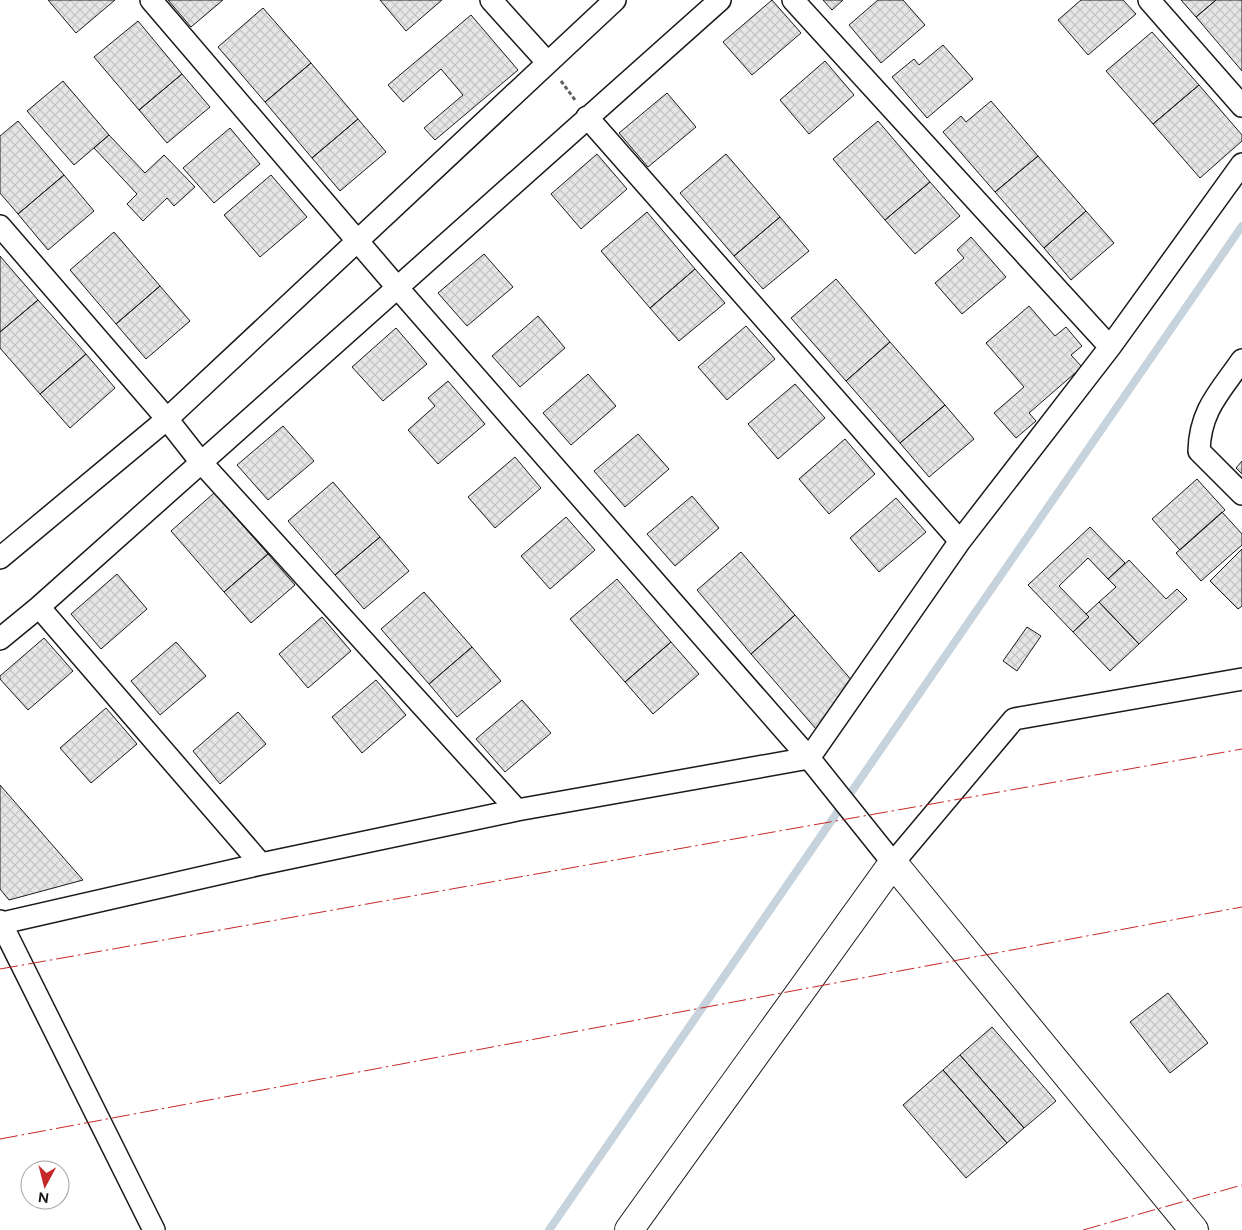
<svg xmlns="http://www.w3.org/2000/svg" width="1242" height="1230" viewBox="0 0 1242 1230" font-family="Figtree,sans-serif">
<defs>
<pattern id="building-cross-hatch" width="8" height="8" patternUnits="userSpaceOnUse" patternTransform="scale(1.25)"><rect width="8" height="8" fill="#e6e6e6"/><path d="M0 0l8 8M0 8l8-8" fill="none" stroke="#c5c5c5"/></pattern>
</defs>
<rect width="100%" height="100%" fill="#fff"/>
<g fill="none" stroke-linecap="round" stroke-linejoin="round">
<path stroke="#c6d2dc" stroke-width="8" d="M 549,1230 L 1242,226"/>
</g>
<path fill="url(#building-cross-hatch)" stroke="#1a1a1a" d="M 48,0 L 115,0 L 76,33 Z
M 168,0 L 223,0 L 191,27 Z
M 380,0 L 442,0 L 406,31 Z
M 772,0 L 801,33 L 752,75 L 723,42 Z
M 823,0 L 843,0 L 832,10 Z
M 878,0 L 903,0 L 925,25 L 881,63 L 849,25 Z
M 1081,0 L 1123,0 L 1136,14 L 1088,55 L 1058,20 Z
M 1181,0 L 1216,0 L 1196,17 Z
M 1216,0 L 1242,0 L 1242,71 L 1196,17 Z
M 263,8 L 311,63 L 265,102 L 218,47 Z
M 471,15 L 518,70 L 435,140 L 424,128 L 463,95 L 441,69 L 403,102 L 388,85 Z
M 138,21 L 182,74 L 139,110 L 94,57 Z
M 1152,32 L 1199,85 L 1153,124 L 1106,71 Z
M 943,45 L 973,79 L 927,118 L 892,77 L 914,59 L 919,65 Z
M 825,61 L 854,95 L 809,134 L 780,100 Z
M 311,63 L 358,119 L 312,158 L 265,102 Z
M 182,74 L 210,107 L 167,143 L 139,110 Z
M 63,81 L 109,135 L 74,165 L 27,111 Z
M 1199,85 L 1242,135 L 1242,141 L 1200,178 L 1153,124 Z
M 667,93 L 696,127 L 648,167 L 619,133 Z
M 991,101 L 1038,156 L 995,192 L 943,132 L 961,116 L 966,122 Z
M 358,119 L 386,152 L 340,191 L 312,158 Z
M 18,121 L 64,175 L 18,214 L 0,193 L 0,136 Z
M 878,121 L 930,182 L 885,220 L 833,159 Z
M 230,128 L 260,164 L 214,203 L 183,168 Z
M 109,135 L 145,173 L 164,155 L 195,187 L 174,206 L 167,198 L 143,221 L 127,204 L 137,194 L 94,148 Z
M 597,154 L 627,189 L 581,229 L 551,194 Z
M 726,154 L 780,217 L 734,256 L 680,193 Z
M 1038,156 L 1086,211 L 1044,248 L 995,192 Z
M 64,175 L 94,211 L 48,250 L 18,214 Z
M 271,175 L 307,217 L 260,257 L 224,215 Z
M 930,182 L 960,216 L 915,254 L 885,220 Z
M 1086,211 L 1114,243 L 1071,280 L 1044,248 Z
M 647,212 L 695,269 L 650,308 L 601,251 Z
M 780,217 L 809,251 L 763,289 L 734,256 Z
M 114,232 L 160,286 L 116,324 L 70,270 Z
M 971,237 L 1006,277 L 962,314 L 935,283 L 964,258 L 957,250 Z
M 484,254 L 513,287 L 467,326 L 438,293 Z
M 0,256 L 38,300 L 0,332 Z
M 695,269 L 725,303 L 679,341 L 650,308 Z
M 836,279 L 890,342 L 846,381 L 791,318 Z
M 160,286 L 190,321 L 146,359 L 116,324 Z
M 38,300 L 86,354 L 40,394 L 0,348 L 0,332 Z
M 1029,306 L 1055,336 L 1066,327 L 1082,346 L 1071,355 L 1082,367 L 1029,413 L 1036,421 L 1016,438 L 994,413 L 1024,387 L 986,343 Z
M 538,316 L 565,348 L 520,387 L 492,356 Z
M 746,326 L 775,359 L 727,400 L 698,367 Z
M 396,328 L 427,364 L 383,401 L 352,367 Z
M 890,342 L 945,405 L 900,443 L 846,381 Z
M 86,354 L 115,388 L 70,428 L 40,394 Z
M 588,374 L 616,406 L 571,445 L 543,413 Z
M 448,381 L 485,424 L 438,464 L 408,430 L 435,406 L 428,398 Z
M 795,384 L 825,418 L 778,459 L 748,424 Z
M 945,405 L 974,439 L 929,477 L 900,443 Z
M 283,426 L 314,461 L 268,500 L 237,465 Z
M 638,434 L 669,469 L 625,507 L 594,471 Z
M 845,439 L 875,474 L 829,514 L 799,479 Z
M 515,457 L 541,488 L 495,528 L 468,497 Z
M 1242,461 L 1242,474 L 1236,468 Z
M 1197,479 L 1225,510 L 1180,550 L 1152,519 Z
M 333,482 L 380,537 L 335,575 L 288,521 Z
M 214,493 L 268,554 L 224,592 L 171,531 Z
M 692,496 L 719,528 L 675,566 L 647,534 Z
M 896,498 L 926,532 L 879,572 L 850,538 Z
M 1222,512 L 1242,534 L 1242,545 L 1201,581 L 1176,553 Z
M 566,517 L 595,550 L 550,589 L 521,556 Z
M 1090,527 L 1125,563 L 1108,579 L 1088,558 L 1059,586 L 1089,617 L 1073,632 L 1028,585 Z
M 380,537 L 409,571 L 364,609 L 335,575 Z
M 1242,549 L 1242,606 L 1238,609 L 1210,581 Z
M 741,552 L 795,615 L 751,654 L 697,590 Z
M 268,554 L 295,585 L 251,623 L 224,592 Z
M 1129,560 L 1166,599 L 1177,589 L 1187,599 L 1139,644 L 1099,602 L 1116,587 L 1108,579 Z
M 117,574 L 147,609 L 101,649 L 71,614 Z
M 617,579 L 671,642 L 625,682 L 570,619 Z
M 424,592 L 472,647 L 429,684 L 381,629 Z
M 1099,602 L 1139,644 L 1110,671 L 1073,632 L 1089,617 L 1086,614 Z
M 795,615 L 854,683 L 816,729 L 751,654 Z
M 322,617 L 351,651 L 308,688 L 279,654 Z
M 1027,627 L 1041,636 L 1017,671 L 1003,661 Z
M 44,638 L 73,671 L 28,710 L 0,679 L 0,676 Z
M 176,642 L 206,676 L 160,715 L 131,681 Z
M 671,642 L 699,674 L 653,714 L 625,682 Z
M 472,647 L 501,681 L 457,717 L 429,684 Z
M 376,680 L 406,715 L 362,753 L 332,717 Z
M 522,700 L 551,733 L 505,772 L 476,739 Z
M 106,708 L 137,744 L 91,783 L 60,748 Z
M 238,712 L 266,744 L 220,784 L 193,751 Z
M 0,785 L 83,880 L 9,900 L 0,889 Z
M 1168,993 L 1208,1043 L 1170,1073 L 1130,1022 Z
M 992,1027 L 1056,1101 L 1024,1128 L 960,1055 Z
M 960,1055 L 1024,1128 L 1007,1143 L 943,1070 Z
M 943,1070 L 1007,1143 L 966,1178 L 903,1105 Z"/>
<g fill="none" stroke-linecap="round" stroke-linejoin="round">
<defs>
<path id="street" d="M 151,0 L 396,286 L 809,758 L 893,863 L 1014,719 L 1242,679
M 491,0 L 547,62
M 793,0 L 1110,347
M 1149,0 L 1242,106
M 587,117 L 960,541
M 0,226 L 167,419 L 200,461 L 517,810
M 1242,360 C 1220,392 1200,410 1199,451 L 1242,494
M 0,558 L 167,419 L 615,0
M 39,607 L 261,864
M 0,639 L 39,607 L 720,0
M 0,921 L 154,1230
M 2,923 L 261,864 L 517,810 L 809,758 L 960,541 L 1110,347 L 1242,164"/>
<path id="secondary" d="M 629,1230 L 893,863 L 1194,1230"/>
</defs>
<use href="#street" stroke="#1a1a1a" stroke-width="24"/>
<use href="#secondary" stroke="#1a1a1a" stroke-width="30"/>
<path stroke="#5f5f5f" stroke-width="3" stroke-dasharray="4 2.5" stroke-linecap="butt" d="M 561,81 L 575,100"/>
<use href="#street" stroke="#fff" stroke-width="21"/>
<use href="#secondary" stroke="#fff" stroke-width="28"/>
<path stroke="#c62828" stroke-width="1" stroke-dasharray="18 4 2.5 4" stroke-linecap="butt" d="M 0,969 L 1242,749
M 0,1139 L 1242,907
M 1083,1230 L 1242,1185"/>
</g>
<g transform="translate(45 1185) rotate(187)"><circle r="24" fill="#ffffff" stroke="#a3a3a3"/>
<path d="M0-4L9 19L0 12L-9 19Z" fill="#c62828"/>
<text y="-8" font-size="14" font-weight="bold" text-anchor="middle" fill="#1a1a1a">N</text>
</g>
</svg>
